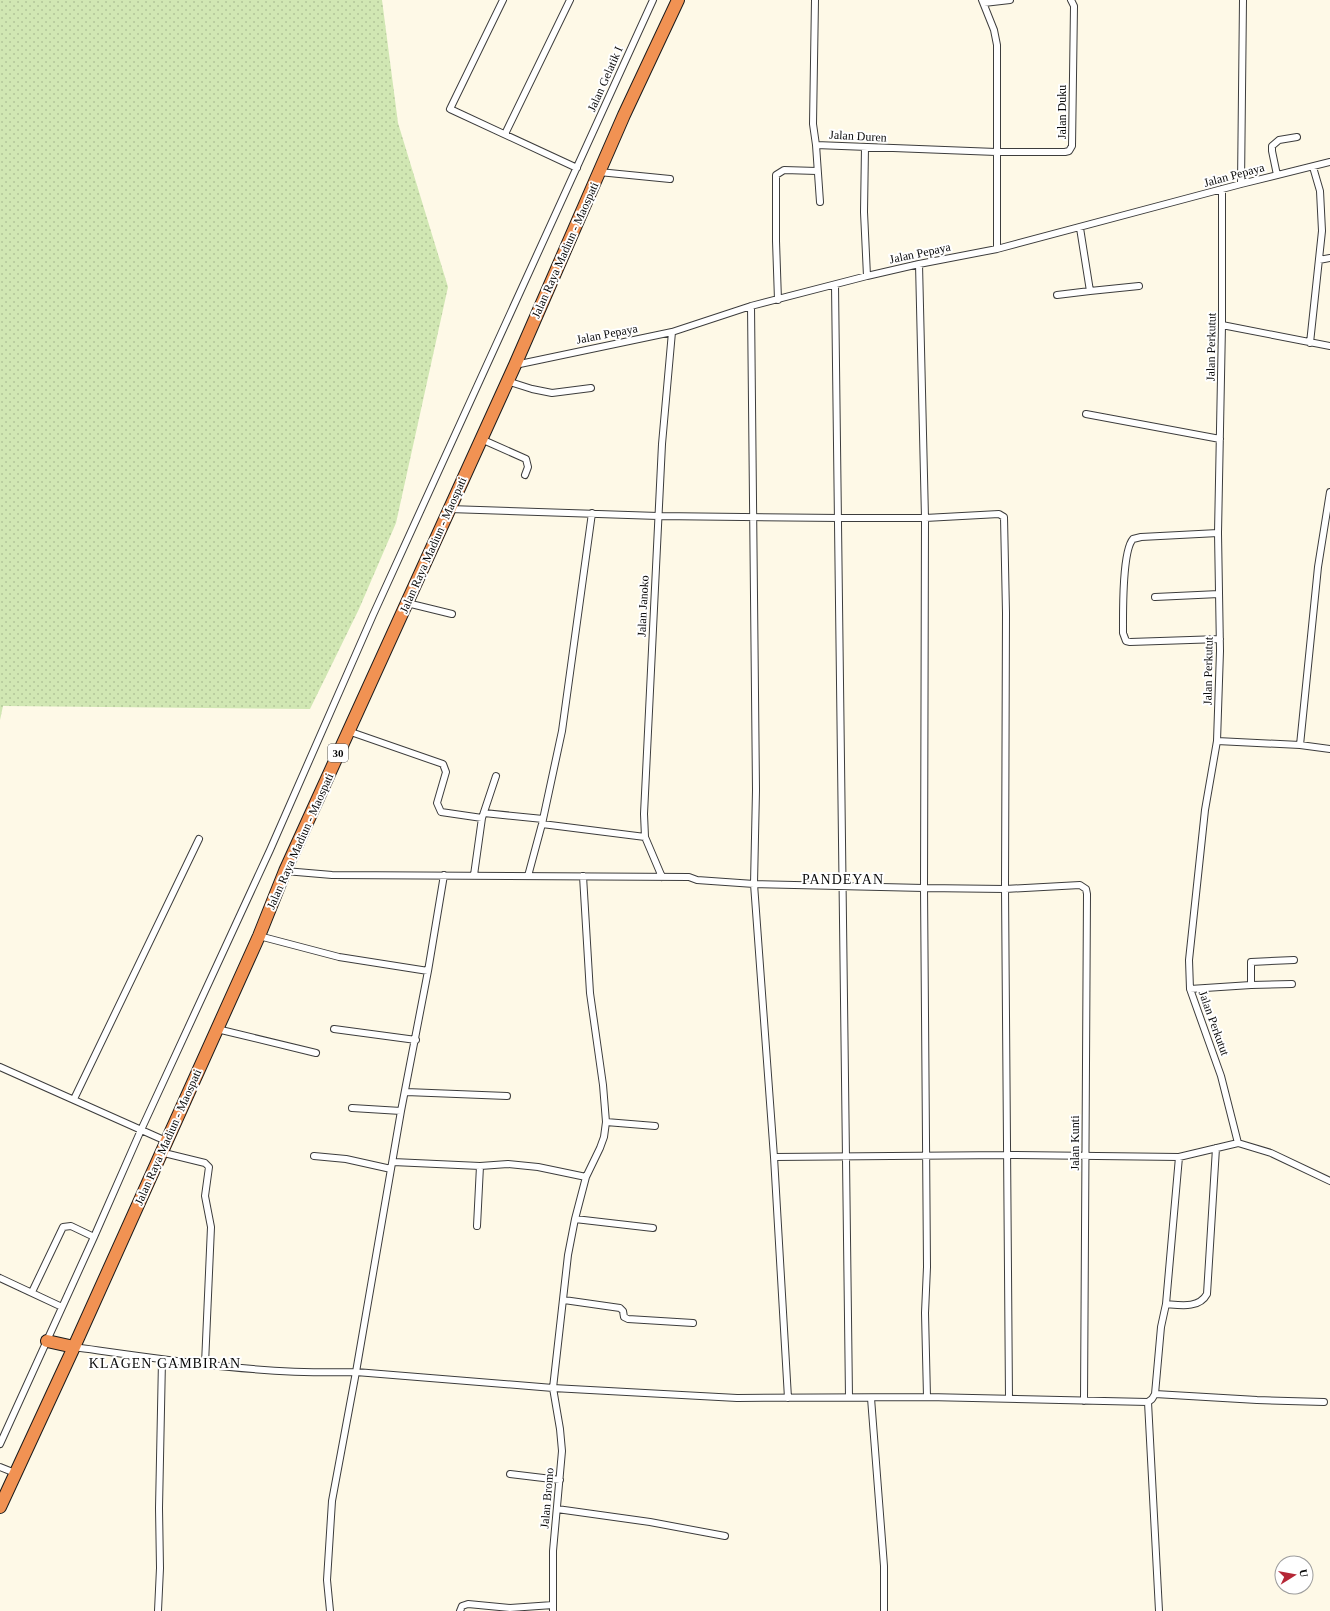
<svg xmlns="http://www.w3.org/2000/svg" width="1330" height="1611" viewBox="0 0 1330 1611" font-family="Georgia,serif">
<defs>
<pattern id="grass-dots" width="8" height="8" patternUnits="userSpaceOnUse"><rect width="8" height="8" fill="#d1e7b3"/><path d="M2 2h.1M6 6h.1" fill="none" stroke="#b2c599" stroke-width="1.8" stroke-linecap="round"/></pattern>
</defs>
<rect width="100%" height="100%" fill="#fef9e7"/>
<path fill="url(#grass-dots)" d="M 0,0 L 382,0 L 398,123 L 448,287 L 396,523 L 359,609 L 310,709 L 3,706 L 0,720 Z"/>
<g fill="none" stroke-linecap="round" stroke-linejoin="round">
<defs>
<path id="street" d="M 503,0 L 450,109 L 577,168
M 815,0 L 813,124 L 816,145 L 996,152 L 1065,152 L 1069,151 L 1072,146 L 1074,6 L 1071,0
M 982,0 L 994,30 L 997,45 L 997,249
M 984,3 L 1010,0
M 505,134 L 570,0
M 816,145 L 820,202
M 865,147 L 864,212 L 867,276
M 599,172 L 670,179
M 1277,175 L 1272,151 L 1272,146 L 1279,140 L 1297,137
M 1241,184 L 1243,0
M 1222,189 L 1222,325 L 1218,533 L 1220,651 L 1217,741 L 1205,810 L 1189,960 L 1190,989 L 1221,1076 L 1238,1143
M 1080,228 L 1090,291 L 1139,286
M 1319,260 L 1330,258
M 919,264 L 925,518 L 924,888 L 927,1267 L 925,1313 L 927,1397
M 835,285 C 843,656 843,1027 849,1397
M 1057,295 L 1090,291
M 778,300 L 776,241 L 776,175 L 784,170 L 817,171
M 751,306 L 756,790 L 754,884 L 774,1157 L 788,1398
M 1222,325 L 1330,346
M 1310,343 L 1322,231 L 1320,191 L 1313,167
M 515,365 L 672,332 L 751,306 L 867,276 L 919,264 L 997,249 L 1241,184 L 1330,162
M 507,381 L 532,389 L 552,393 L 591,388
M 1086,414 L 1220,439
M 481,439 L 526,459 L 528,467 L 525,475
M 449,509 L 658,516 L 840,518 L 925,518 L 999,514 L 1004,517 L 1006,613 L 1005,889 L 1009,1399
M 1218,533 L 1141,537 L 1133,539 C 1122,551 1123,615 1123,633 L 1126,641 L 1130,642 L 1220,639
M 1155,597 L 1219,594
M 407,603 L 452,614
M 348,731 L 443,764 L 446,772 L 437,803 L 441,812 L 482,818 L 496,776
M 1217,741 L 1300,745 L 1330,749
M 1300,745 L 1318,567 L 1330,492
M 484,813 L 543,819
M 542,824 L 645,837
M 285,871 L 332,875 L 689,877 L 697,880 L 754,884 L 924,888 L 1005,889 L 1080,885 L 1086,889 L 1087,894 L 1084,1401
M 474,875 L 482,818
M 528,876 L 542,824 L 562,731 L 592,513
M 662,877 L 645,837 L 644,814 L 662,444 L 672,332
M 259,936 L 339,957 L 428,971 L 401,1111 L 356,1372 L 332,1501 L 327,1580 L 330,1611
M 428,971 L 444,875
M 1292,984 L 1251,985 L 1251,962 L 1294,960
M 1190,989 L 1251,985
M 217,1029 L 316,1053
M 334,1029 L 416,1040
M 0,1067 L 166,1141
M 406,1092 L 507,1096
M 74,1099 L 199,839
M 352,1108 L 401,1111
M 606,1122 L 655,1126
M 160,1152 L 205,1163 L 209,1167 L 205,1196 L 211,1227 L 205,1364
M 314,1156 L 346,1159 L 391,1169
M 774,1157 L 1008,1155 L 1179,1157 L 1238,1143 L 1271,1153 L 1330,1181
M 393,1162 L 480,1166 L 508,1164 L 538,1167 L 586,1177
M 575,1219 L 653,1228
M 477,1226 L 480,1166
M 0,1278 L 62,1307
M 32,1292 L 63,1227 L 71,1226 L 94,1237
M 564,1300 L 620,1308 L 623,1311 L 624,1317 L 628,1319 L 693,1323
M 1166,1304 C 1179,1305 1199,1309 1207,1294 L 1216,1148
M 74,1347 C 167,1360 262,1375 356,1372 L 553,1388 L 737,1398 L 927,1397 L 1148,1402 L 1152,1399 L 1155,1394 L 1161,1327 L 1166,1304 L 1179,1157
M 1155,1394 L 1257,1400 L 1324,1402
M 871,1398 L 884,1566 L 884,1611
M 1148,1402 L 1159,1611
M 0,1444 L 94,1237 L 141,1130 L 270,850 L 373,615 L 653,0
M 0,1467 L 15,1473
M 510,1474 L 560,1480
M 557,1509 L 650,1522 L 725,1536
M 158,1611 L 160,1568 L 159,1508 L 162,1360
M 460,1611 L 462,1606 L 468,1604 L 510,1608 L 553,1605
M 553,1611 L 553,1551 L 562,1451 L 560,1429 L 553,1388 L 568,1255 L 575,1219 L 586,1177 L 600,1148 L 604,1137 L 606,1122 L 603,1085 L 590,993 L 583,876"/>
<path id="highway" d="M 47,1341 L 74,1347
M 0,1507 L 74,1347 L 259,936 L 285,871 L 515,365 L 624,115 L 678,0"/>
</defs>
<use href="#street" stroke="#3d3d3d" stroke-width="8"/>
<use href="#highway" stroke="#1b1b1b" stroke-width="14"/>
<use href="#street" stroke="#fff" stroke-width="6"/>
<use href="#highway" stroke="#f19253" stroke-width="12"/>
</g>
<g text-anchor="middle" stroke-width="4" stroke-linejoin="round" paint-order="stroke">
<rect fill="#fff" stroke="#545454" stroke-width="1" x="328" y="744" width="20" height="18" rx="3"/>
<g font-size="11" font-weight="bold" fill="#0a0a0a">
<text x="338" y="757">30</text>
</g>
<g font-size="12" fill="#0a0a0a" stroke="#fff">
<text transform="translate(605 79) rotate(-66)" y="4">Jalan Gelatik I</text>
<text transform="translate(1062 112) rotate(-90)" y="4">Jalan Duku</text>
<text transform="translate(858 136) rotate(3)" y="4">Jalan Duren</text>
<text transform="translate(1234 175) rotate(-15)" y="4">Jalan Pepaya</text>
<text transform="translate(565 250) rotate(-66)" y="4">Jalan Raya Madiun - Maospati</text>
<text transform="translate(920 253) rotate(-12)" y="4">Jalan Pepaya</text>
<text transform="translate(607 334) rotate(-11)" y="4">Jalan Pepaya</text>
<text transform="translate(1211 347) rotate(-89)" y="4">Jalan Perkutut</text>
<text transform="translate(433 545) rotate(-66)" y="4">Jalan Raya Madiun - Maospati</text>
<text transform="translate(643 606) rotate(-87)" y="4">Jalan Janoko</text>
<text transform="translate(1208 671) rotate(-89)" y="4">Jalan Perkutut</text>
<text transform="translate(300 841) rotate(-66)" y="4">Jalan Raya Madiun - Maospati</text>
<text transform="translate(1214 1023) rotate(70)" y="4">Jalan Perkutut</text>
<text transform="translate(168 1137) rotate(-66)" y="4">Jalan Raya Madiun - Maospati</text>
<text transform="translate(1075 1143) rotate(-90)" y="4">Jalan Kunti</text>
<text transform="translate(547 1498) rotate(-85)" y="4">Jalan Bromo</text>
</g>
<g font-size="14" letter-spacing="1" fill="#0a0a0a" stroke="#fff">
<text x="843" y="884">PANDEYAN</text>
<text x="165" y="1368">KLAGEN GAMBIRAN</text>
</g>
</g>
<g transform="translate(1294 1575) rotate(79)"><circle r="19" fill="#ffffff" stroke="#9d9d9d"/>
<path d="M0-3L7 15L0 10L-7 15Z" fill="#b52736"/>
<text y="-6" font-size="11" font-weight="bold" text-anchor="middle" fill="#0a0a0a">U</text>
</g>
</svg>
